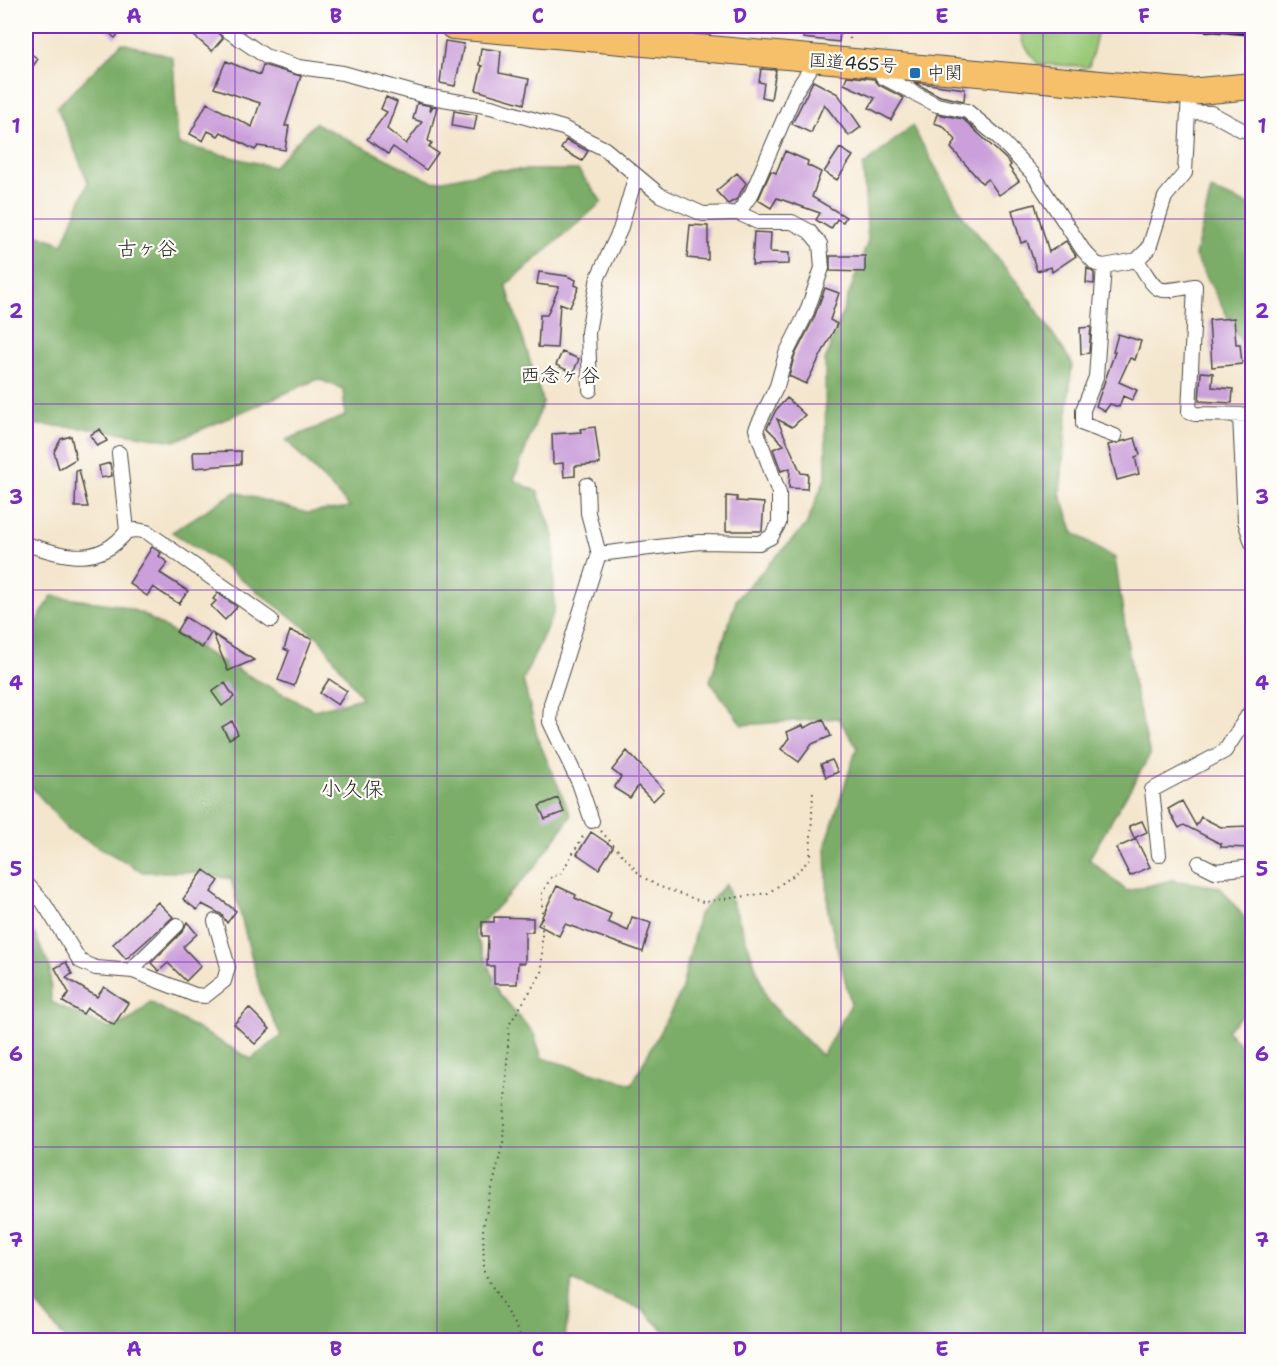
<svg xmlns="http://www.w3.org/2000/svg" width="1278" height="1366" viewBox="0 0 1278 1366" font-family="'Shantell Sans','Klee One',sans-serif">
<rect width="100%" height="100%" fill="#fdfcf7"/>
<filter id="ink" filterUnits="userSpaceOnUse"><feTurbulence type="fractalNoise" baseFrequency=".0167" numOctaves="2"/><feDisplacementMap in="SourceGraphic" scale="12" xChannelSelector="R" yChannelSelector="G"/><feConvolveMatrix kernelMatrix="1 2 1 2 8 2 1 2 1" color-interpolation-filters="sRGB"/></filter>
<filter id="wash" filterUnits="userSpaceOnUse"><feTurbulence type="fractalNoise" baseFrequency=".008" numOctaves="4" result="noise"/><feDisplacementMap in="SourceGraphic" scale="24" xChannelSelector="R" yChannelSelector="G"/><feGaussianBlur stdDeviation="1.35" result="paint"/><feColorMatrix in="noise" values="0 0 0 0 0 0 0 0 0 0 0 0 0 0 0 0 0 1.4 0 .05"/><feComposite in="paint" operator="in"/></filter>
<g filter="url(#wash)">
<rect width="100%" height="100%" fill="#f4e6cd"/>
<path fill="#9ac978" stroke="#627a52" stroke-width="1.5" d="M 1019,26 L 1099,26 L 1089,67 L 1038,64 L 1023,43 Z"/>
<path fill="#7bad68" stroke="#536c4a" stroke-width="1.5" d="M 122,43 L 173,57 L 178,144 L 273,167 L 315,123 L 433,182 L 493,170 L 578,170 L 602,202 L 506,285 L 543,402 L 514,480 L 538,492 L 554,536 L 554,612 L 523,680 L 538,739 L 571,816 L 535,867 L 474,931 L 500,994 L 534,1034 L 542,1058 L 632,1084 L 681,992 L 699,914 L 726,884 L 768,1001 L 822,1056 L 851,1004 L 828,912 L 826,844 L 857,747 L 838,718 L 742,725 L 710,681 L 737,598 L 806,525 L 826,476 L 825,361 L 868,241 L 863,166 L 912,126 L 963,216 L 1025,292 L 1072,363 L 1060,493 L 1074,533 L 1115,558 L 1134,687 L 1150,755 L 1089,859 L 1127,891 L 1172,880 L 1220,887 L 1252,927 L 1252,1006 L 1227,1030 L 1241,1046 L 1252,1045 L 1252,1340 L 674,1340 L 643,1310 L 572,1281 L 565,1338 L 567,1340 L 66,1340 L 26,1292 L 26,935 L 34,933 L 50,968 L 51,1002 L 110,1029 L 133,1018 L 150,1002 L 251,1059 L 281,1036 L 261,993 L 231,879 L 190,872 L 143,872 L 68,830 L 30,785 L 26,772 L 26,635 L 28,635 L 52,596 L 118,605 L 141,613 L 217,659 L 314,710 L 362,698 L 320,639 L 217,561 L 172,532 L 235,492 L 307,513 L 350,507 L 286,440 L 345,416 L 343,389 L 318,379 L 175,441 L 97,429 L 26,424 L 26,230 L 63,244 L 88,182 L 57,107 Z
M 1211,190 L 1252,206 L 1252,362 L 1195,256 Z"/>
<g id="blocks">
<path fill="#ca9fda" d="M 101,26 L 126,26 L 115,38 Z
M 182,26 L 210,26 L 223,38 L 212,51 Z
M 804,26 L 841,26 L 839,42 L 803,38 Z
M 445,41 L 464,44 L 455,86 L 440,83 Z
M 481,48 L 501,51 L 499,73 L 529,79 L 524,104 L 476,90 L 482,66 L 479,65 Z
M 26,50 L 38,59 L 26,76 Z
M 226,61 L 260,75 L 263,65 L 301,76 L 285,126 L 289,126 L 285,150 L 258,146 L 255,150 L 221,132 L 218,136 L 208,131 L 203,141 L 190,134 L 207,103 L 252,127 L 260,103 L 214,88 Z
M 761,69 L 776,70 L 771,99 L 762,97 L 764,83 L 759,82 Z
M 847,76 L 874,79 L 879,85 L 904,98 L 891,120 L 869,108 L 875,98 L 844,84 Z
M 813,81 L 838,94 L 861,127 L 849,136 L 824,104 L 811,133 L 792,124 Z
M 913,82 L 965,89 L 964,101 L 940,96 Z
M 386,97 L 397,102 L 387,129 L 406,144 L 422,122 L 413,119 L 417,103 L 431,106 L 430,111 L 433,106 L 437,107 L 428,141 L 432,143 L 429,147 L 438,153 L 426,170 L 393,147 L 388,154 L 367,139 L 387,112 L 381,109 Z
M 454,111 L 477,115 L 474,130 L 452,126 Z
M 937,114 L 963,119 L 1009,162 L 1011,165 L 1009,167 L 1019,181 L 999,195 L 988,179 L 982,183 L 951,148 L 956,140 L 943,126 L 934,123 Z
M 566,140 L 588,151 L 582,161 L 561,149 Z
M 840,148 L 853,156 L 837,180 L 824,172 Z
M 785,151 L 808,161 L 807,165 L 821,172 L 812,197 L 846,217 L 843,222 L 837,219 L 831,229 L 816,220 L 820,213 L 777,198 L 771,208 L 758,200 L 771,171 L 776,173 Z
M 737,173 L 746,183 L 737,199 L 728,204 L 716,191 Z
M 1035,204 L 1049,252 L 1066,241 L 1076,256 L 1052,272 L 1051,267 L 1037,271 L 1027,241 L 1021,243 L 1012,210 Z
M 690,225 L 708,226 L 708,260 L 687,258 Z
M 754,232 L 771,233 L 770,252 L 789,253 L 789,264 L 752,265 Z
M 830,256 L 865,256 L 865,272 L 830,271 Z
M 1087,268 L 1094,273 L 1094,284 L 1086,283 Z
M 539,272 L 567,276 L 576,280 L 575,285 L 579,287 L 570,307 L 560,303 L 557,348 L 538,347 L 540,315 L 547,315 L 559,287 L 537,284 Z
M 825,288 L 839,293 L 830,320 L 837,324 L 806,384 L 789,376 L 794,357 L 814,318 Z
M 1234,318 L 1236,344 L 1240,344 L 1242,364 L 1212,367 L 1209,320 Z
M 1091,327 L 1089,353 L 1081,354 L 1080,328 Z
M 1118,334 L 1141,341 L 1135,360 L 1130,358 L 1119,382 L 1137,390 L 1132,400 L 1123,396 L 1119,407 L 1110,404 L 1105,411 L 1096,406 L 1115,352 L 1113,352 Z
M 562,352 L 579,359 L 573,373 L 556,365 Z
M 1201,372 L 1213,373 L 1212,387 L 1233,389 L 1232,403 L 1199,401 Z
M 787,398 L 805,415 L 792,427 L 777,419 L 801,473 L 808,474 L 807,489 L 789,488 L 790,468 L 781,471 L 773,449 L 784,445 L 767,428 L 776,410 Z
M 595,427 L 600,464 L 575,466 L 575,476 L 564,477 L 563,463 L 553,464 L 552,434 L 581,432 L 580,429 Z
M 100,429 L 107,441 L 97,446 L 90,435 Z
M 71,436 L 76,459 L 59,469 L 54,452 L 61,439 Z
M 1135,438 L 1140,455 L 1135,457 L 1139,474 L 1117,480 L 1108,445 Z
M 241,451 L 241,464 L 194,468 L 193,452 Z
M 110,463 L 112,476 L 101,478 L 99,466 Z
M 79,470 L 88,507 L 75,507 L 76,471 Z
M 726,496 L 737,497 L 737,501 L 764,503 L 762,531 L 726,531 Z
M 152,547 L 161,553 L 159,556 L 168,563 L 160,573 L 188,591 L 179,604 L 153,587 L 147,596 L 129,583 Z
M 218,593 L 237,607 L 225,620 L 211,606 L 216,601 L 213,599 Z
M 185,617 L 211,633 L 202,648 L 176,632 Z
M 290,631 L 312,639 L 294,686 L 278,680 L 289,651 L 284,649 Z
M 213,634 L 254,660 L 228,671 Z
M 329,679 L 347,691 L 338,705 L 320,693 Z
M 225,683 L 234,697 L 222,706 L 212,692 Z
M 823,719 L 831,736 L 812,744 L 799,762 L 781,749 L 789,738 L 787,732 L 803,725 L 804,728 Z
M 232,721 L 238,734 L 229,739 L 222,727 Z
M 627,751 L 664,790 L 653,801 L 638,786 L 630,798 L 614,788 L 621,777 L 612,770 Z
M 832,760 L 838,772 L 826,777 L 821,764 Z
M 558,798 L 564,812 L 545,819 L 539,806 Z
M 1182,801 L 1196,826 L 1201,817 L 1221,827 L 1252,826 L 1252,848 L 1221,847 L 1221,844 L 1184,825 L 1179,828 L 1168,809 Z
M 1142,821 L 1147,832 L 1134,838 L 1129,826 Z
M 591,832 L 613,847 L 599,869 L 577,854 Z
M 1136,839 L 1150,867 L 1130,876 L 1116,848 Z
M 204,870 L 219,881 L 211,892 L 236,911 L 227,923 L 221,914 L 202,904 L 197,910 L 183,899 Z
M 557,886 L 576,895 L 575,898 L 611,914 L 608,922 L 628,931 L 632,917 L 651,923 L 643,952 L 565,924 L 559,936 L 538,925 Z
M 158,902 L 173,917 L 126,959 L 113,944 Z
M 494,917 L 533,918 L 533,932 L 525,932 L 525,963 L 518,963 L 517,984 L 494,984 L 494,966 L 487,966 L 488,936 L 482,936 L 482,922 L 494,922 Z
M 187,922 L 197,934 L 183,947 L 201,966 L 186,981 L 168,963 L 159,971 L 151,963 L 183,931 Z
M 66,962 L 72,974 L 66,978 L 97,997 L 104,987 L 128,1003 L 114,1025 L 87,1008 L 83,1014 L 63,1002 L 69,993 L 55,968 Z
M 249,1008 L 270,1029 L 255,1044 L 234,1024 Z"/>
</g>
</g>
<g filter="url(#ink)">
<use href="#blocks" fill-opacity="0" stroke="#494743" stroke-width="1.5"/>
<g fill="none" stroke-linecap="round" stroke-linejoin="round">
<defs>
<path id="street" d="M 221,26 L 265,56 L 299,67 L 343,73 L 425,96 L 491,107 L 563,128 L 605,149 L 660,195 L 703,214 L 738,213 L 752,193 L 796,91 L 816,60
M 877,64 L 883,77 L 937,105 L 967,111 L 998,137 L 1033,174 L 1083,250 L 1096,264 L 1104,266 L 1137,260 L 1149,248 L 1165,197 L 1185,173 L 1189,92
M 1190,112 L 1211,113 L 1242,130 L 1252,132
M 1137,260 C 1159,295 1154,293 1195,286 L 1189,412 L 1195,414 L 1252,415
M 1104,266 L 1096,377 L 1083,410 L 1083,424 L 1115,436
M 590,390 L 588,332 L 598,277 L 620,230 L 636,175
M 1240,415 L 1245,521 L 1252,543
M 119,453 L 127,531
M 587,485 L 588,513 L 599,554 L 551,704 L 550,722 L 579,783 L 592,821
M 26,544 C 65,556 98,568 127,531 L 137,530 L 147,532 L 271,620
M 599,554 L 700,542 L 759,543 L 771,537 L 779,523 L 779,493 L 756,429 L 777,386 L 786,354 L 806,314 L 822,268 L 820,244 L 809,231 L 792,222 L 758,222 L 738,213
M 1159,855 L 1152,790 L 1225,751 L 1252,709
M 1199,863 L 1215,871 L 1252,867
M 26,883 L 43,902 L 80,961 L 96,968 L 133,971 L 195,995 L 205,996 L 224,981 L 228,967 L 215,921
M 133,971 L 136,965 L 177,925"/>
<path id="highway" d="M 453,26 L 1189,92 L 1252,86"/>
</defs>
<use href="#street" stroke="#494743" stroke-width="16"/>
<use href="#highway" stroke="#494743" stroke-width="28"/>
<path stroke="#494743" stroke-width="2" stroke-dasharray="1.5 4.5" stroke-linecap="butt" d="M 847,26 L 851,43
M 601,831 L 641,876 L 658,886 L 703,902 L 768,893 L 794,875 L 810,859 L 813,792
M 523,1340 L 484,1272 L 483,1227 L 503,1142 L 509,1025 L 542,972 L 542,893 L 552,876 L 560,875 L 585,833"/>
<use href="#street" stroke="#fff" stroke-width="14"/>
<use href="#highway" stroke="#f6c06b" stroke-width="26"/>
<path stroke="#2b2b2b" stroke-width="4" d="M 1159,26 L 1252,34"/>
</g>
</g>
<path fill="none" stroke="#7b2cbf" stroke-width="1.5" stroke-opacity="0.55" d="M 235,26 L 235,1340M 437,26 L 437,1340M 639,26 L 639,1340M 841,26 L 841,1340M 1043,26 L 1043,1340M 26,219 L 1252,219M 26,404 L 1252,404M 26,590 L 1252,590M 26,776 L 1252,776M 26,962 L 1252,962M 26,1147 L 1252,1147"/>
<rect fill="#1f6fb2" stroke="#fdfcf7" stroke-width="2" x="909" y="67" width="12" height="12" rx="3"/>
<g text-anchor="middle" stroke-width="4.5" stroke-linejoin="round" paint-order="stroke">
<g font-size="18" fill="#2b2b2b" stroke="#fdfcf7">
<text transform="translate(853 63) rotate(4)" y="6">国道465号</text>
</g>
<g font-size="18" fill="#2b2b2b" stroke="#fdfcf7" text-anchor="start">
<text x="927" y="79">中関</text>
</g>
<g font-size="20" fill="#2b2b2b" stroke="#fdfcf7">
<text x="147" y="255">古ヶ谷</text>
<text x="560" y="382">西念ヶ谷</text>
</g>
<g font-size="21" fill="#2b2b2b" stroke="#fdfcf7">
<text x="352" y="796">小久保</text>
</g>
</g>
<rect width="1278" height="1366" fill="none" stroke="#fdfcf7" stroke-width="66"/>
<rect x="33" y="33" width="1212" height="1300" fill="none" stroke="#7b2cbf" stroke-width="2"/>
<g font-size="20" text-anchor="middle" font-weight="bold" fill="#7b2cbf">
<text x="134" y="23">A</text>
<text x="336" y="23">B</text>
<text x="538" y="23">C</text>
<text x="740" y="23">D</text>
<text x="942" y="23">E</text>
<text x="1144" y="23">F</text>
<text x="16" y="133">1</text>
<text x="1262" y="133">1</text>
<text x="16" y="318">2</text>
<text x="1262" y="318">2</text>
<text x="16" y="504">3</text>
<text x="1262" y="504">3</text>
<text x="16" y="690">4</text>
<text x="1262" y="690">4</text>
<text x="16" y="876">5</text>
<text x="1262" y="876">5</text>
<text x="16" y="1061">6</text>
<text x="1262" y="1061">6</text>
<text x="16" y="1247">7</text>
<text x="1262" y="1247">7</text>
<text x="134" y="1356">A</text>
<text x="336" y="1356">B</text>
<text x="538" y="1356">C</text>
<text x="740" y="1356">D</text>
<text x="942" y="1356">E</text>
<text x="1144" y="1356">F</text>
</g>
</svg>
